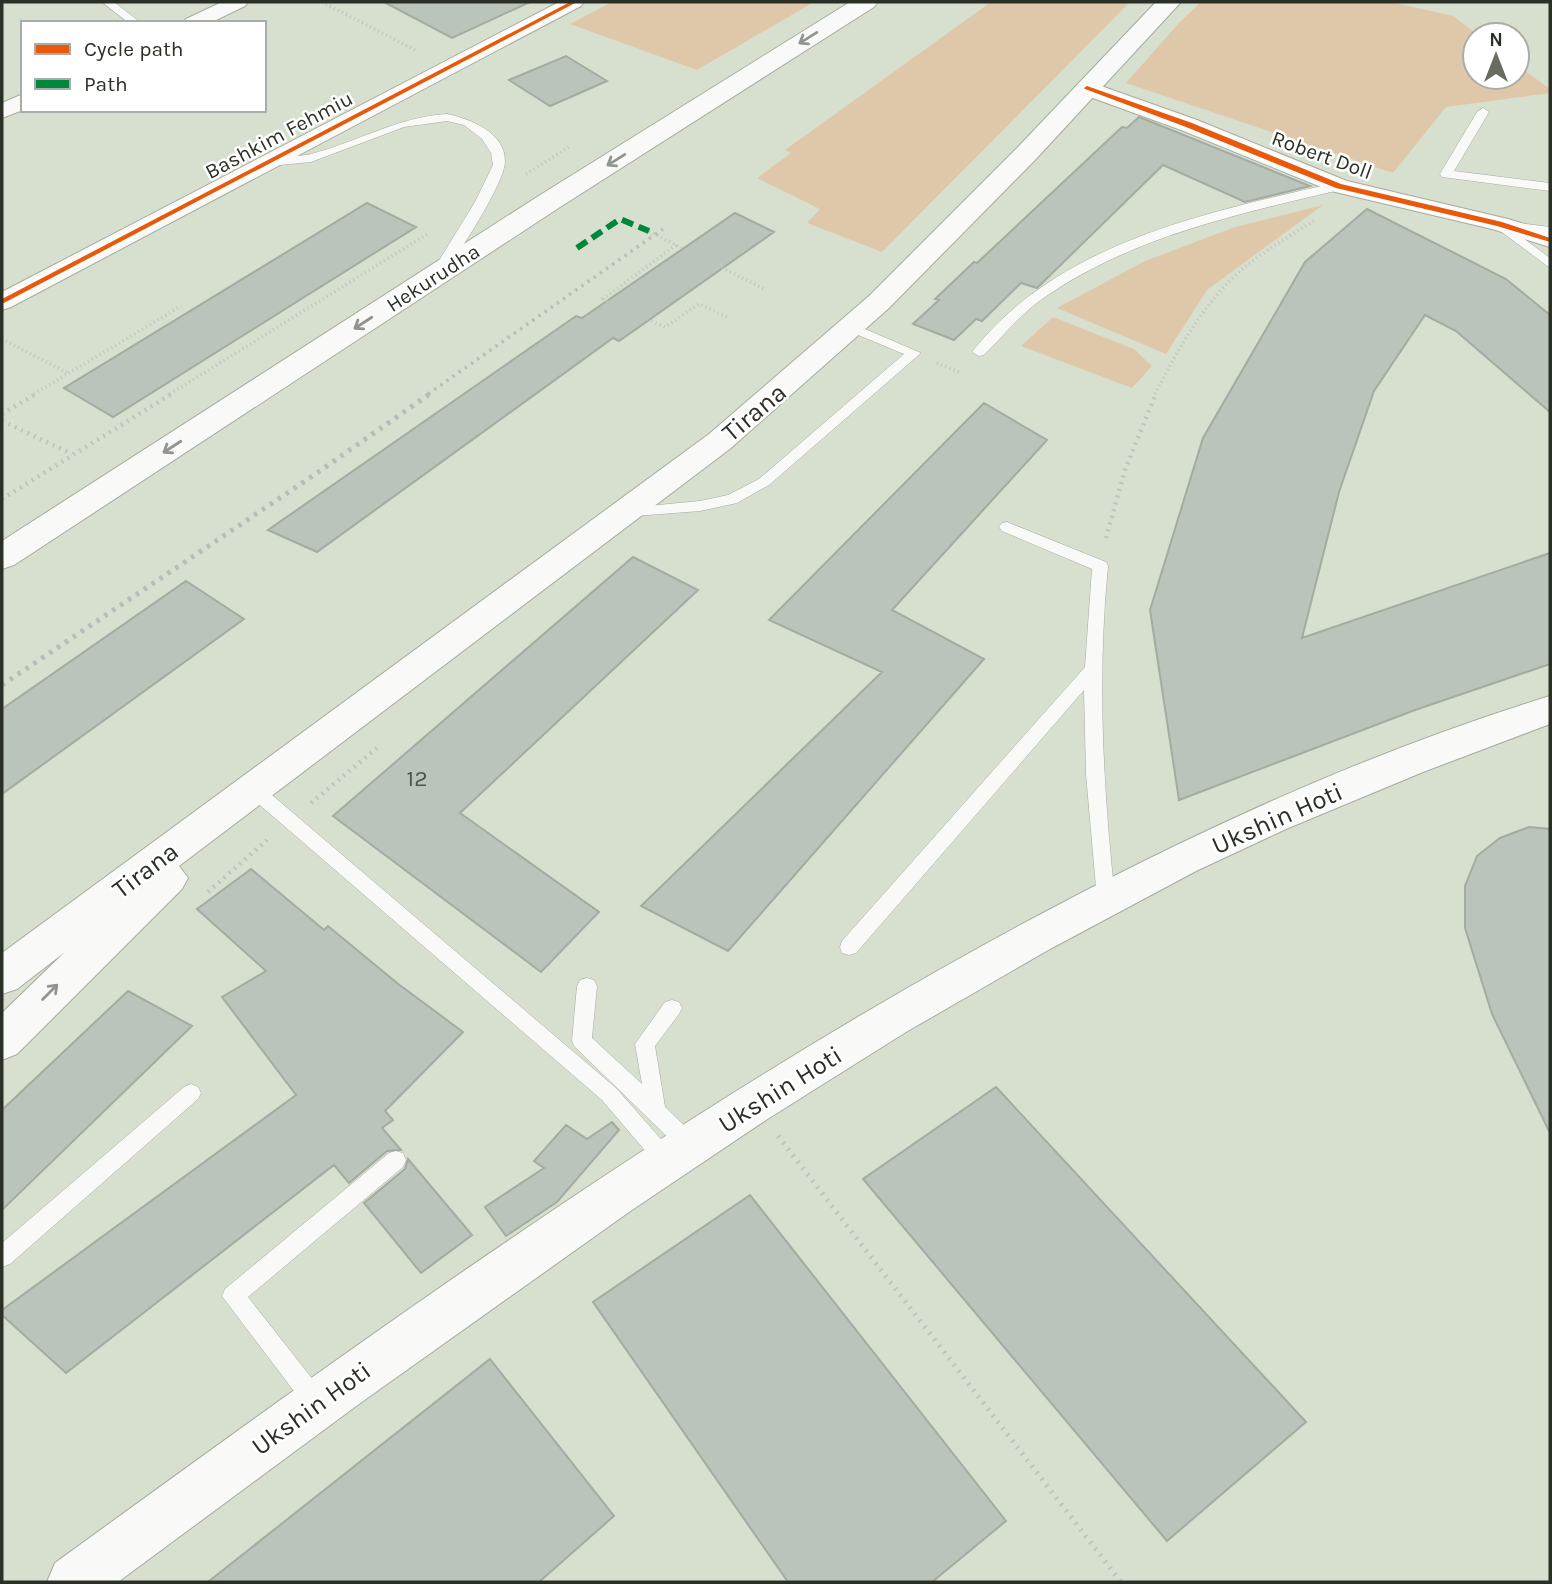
<svg xmlns="http://www.w3.org/2000/svg" width="1552" height="1584" viewBox="0 0 1552 1584" font-family="Karla,sans-serif">
<rect width="100%" height="100%" fill="#d7dfcf"/>
<path fill="#dfc8aa" d="M 612,2 L 814,2 L 697,70 L 570,24 Z
M 991,2 L 1130,2 L 882,252 L 807,223 L 820,209 L 757,178 L 791,153 L 785,150 Z
M 1201,2 L 1391,2 L 1453,16 L 1478,35 L 1475,35 L 1475,77 L 1517,77 L 1517,65 L 1550,89 L 1550,93 L 1446,107 L 1393,173 L 1126,83 L 1178,24 Z
M 1323,205 L 1207,290 L 1166,354 L 1057,308 L 1145,261 L 1235,227 Z
M 1053,317 L 1134,349 L 1152,366 L 1132,388 L 1021,346 Z"/>
<path fill="#bac4ba" stroke="#a2aca1" stroke-width="2" d="M 384,2 L 530,2 L 452,38 Z
M 566,56 L 607,81 L 550,106 L 509,80 Z
M 1139,117 L 1310,186 L 1245,202 L 1163,165 L 1037,288 L 1021,283 L 982,321 L 976,319 L 954,340 L 913,324 L 939,300 L 935,299 L 974,262 L 977,263 L 1122,127 L 1127,128 Z
M 367,203 L 416,227 L 113,417 L 64,388 Z
M 1367,209 L 1506,279 L 1550,315 L 1550,412 L 1456,331 L 1425,315 L 1374,391 L 1339,492 L 1302,638 L 1550,553 L 1550,664 L 1415,710 L 1179,800 L 1150,610 L 1203,438 L 1305,262 Z
M 735,213 L 774,232 L 619,341 L 613,338 L 317,552 L 268,530 L 576,316 L 582,318 Z
M 984,403 L 1047,440 L 892,610 L 984,659 L 728,951 L 641,906 L 882,672 L 769,620 Z
M 633,557 L 698,590 L 460,813 L 599,912 L 541,972 L 333,816 Z
M 186,581 L 244,619 L 2,794 L 2,709 Z
M 1529,827 L 1550,829 L 1550,1133 L 1492,1014 L 1465,928 L 1465,886 L 1477,856 L 1500,838 Z
M 251,869 L 324,930 L 328,926 L 397,983 L 463,1032 L 385,1111 L 393,1120 L 382,1128 L 401,1150 L 387,1151 L 349,1183 L 334,1165 L 66,1373 L 2,1315 L 2,1310 L 296,1095 L 222,997 L 266,971 L 197,909 Z
M 128,991 L 192,1026 L 2,1210 L 2,1110 Z
M 996,1087 L 1306,1422 L 1167,1541 L 863,1179 Z
M 612,1122 L 619,1130 L 557,1202 L 506,1236 L 485,1207 L 544,1168 L 534,1161 L 566,1125 L 587,1139 Z
M 408,1159 L 472,1235 L 421,1273 L 364,1203 L 405,1169 Z
M 750,1195 L 1006,1521 L 932,1582 L 788,1582 L 593,1302 Z
M 490,1359 L 614,1516 L 539,1582 L 208,1582 Z"/>
<g fill="none" stroke-linecap="round" stroke-linejoin="round">
<defs>
<path id="lane" d="M 102,2 L 114,2 L 141,23 L 129,23 Z
M 1483,108 L 1489,112 L 1454,171 L 1550,183 L 1550,191 L 1442,177 L 1440,174 L 1477,112 Z
M 447,114 C 470,119 505,132 505,161 C 505,184 458,253 444,275 L 439,276 L 432,272 L 475,202 L 493,165 L 491,153 L 482,139 L 464,125 L 447,121 L 404,127 L 311,162 L 269,166 L 263,162 C 275,153 296,158 311,154 C 358,142 397,117 447,114 Z
M 1339,182 L 1343,183 L 1343,189 C 1239,214 1132,236 1042,299 C 1020,315 1003,336 984,355 L 979,356 L 972,352 C 1059,241 1210,212 1339,182 Z
M 1499,220 L 1550,258 L 1550,268 L 1495,227 L 1493,224 Z
M 1519,223 L 1550,227 L 1550,235 L 1515,230 L 1513,227 Z
M 851,323 L 921,353 L 769,485 L 737,503 L 700,511 L 622,517 L 619,513 L 622,509 L 627,508 L 700,501 L 728,495 L 759,479 L 904,354 L 846,330 L 846,324 Z
M 1007,522 L 1106,562 L 1108,566 C 1097,678 1103,787 1115,899 L 1113,904 L 1106,907 L 1099,904 L 1097,899 L 1086,774 L 1084,690 L 856,953 L 849,955 L 842,953 L 840,947 L 842,941 L 1085,667 L 1092,569 L 1002,531 L 999,527 L 1002,523 Z
M 253,782 L 259,784 L 616,1088 L 673,1153 L 676,1160 L 673,1167 L 666,1169 L 659,1167 L 602,1100 L 247,794 L 244,789 L 247,784 Z
M 587,978 L 594,980 L 597,986 L 592,1038 L 642,1084 L 635,1044 L 665,1002 L 672,1000 L 679,1002 L 682,1008 L 679,1014 L 655,1046 L 665,1107 L 696,1137 L 699,1144 L 696,1151 L 689,1153 L 682,1151 L 575,1047 L 572,1041 L 577,986 L 580,980 Z
M 191,1084 L 198,1087 L 201,1093 L 198,1099 L 10,1264 L 2,1267 L 2,1243 L 184,1087 Z
M 396,1151 L 403,1153 L 406,1160 L 403,1167 L 248,1297 L 325,1395 L 328,1403 L 325,1411 L 317,1414 L 309,1411 L 222,1296 L 225,1289 L 389,1153 Z"/>
<path id="street" d="M 222,2 L 248,2 L 245,6 L 210,23 L 183,23 L 186,19 Z
M 559,2 L 584,2 L 581,6 L 11,307 L 2,310 L 2,292 Z
M 1087,81 L 1197,120 L 1347,181 L 1508,219 L 1550,232 L 1550,247 L 1492,229 L 1331,191 L 1181,130 L 1079,93 L 1076,88 L 1079,83 Z
M 23,94 L 23,110 L 2,118 L 2,103 Z"/>
<path id="secondary" d="M 850,2 L 878,2 L 874,7 L 557,209 L 14,565 L 2,569 L 2,541 L 537,197 Z
M 1156,2 L 1181,2 L 1035,160 L 889,308 L 731,448 L 179,866 L 188,878 L 182,889 L 17,1054 L 2,1060 L 2,1013 L 65,952 L 17,989 L 2,994 L 2,953 L 709,434 L 869,296 L 1017,148 Z
M 1550,696 L 1550,724 L 1423,772 L 1286,829 L 1196,871 L 1050,949 L 906,1032 L 766,1120 L 629,1212 L 359,1404 L 118,1582 L 47,1582 L 55,1563 C 344,1353 634,1142 946,966 C 1138,858 1339,761 1550,696 Z"/>
</defs>
<use href="#lane" stroke="#a6ab9f" stroke-width="1"/>
<use href="#street" stroke="#a6ab9f" stroke-width="2"/>
<use href="#secondary" stroke="#a6ab9f" stroke-width="2"/>
<path stroke="#c0c3be" stroke-width="3.5" stroke-dasharray="1 3.5" stroke-linecap="butt" d="M 322,2 L 417,51
M 526,174 L 569,147
M 649,231 L 683,249
M 676,245 L 603,299 L 665,327 L 699,304 L 729,318
M 722,268 L 764,289
M 2,339 L 69,374
M 937,363 L 959,372 L 961,370
M 34,394 L 181,306
M 170,394 L 429,233
M 1155,394 C 1177,351 1202,306 1238,273 C 1261,252 1289,237 1315,220"/>
<path stroke="#c0c3be" stroke-width="4.5" stroke-dasharray="2 5" stroke-linecap="butt" d="M 2,414 L 37,393
M 2,421 L 72,454
M 2,499 L 173,393
M 1106,538 L 1125,470 L 1156,393
M 311,803 L 377,748
M 208,892 L 267,840"/>
<path stroke="#c0c3be" stroke-width="5" stroke-dasharray="2 6" stroke-linecap="butt" d="M 778,1136 L 1121,1582"/>
<use href="#lane" fill="#f9faf8" fill-rule="evenodd"/>
<use href="#street" fill="#f9faf8" fill-rule="evenodd"/>
<use href="#secondary" fill="#f9faf8" fill-rule="evenodd"/>
<path stroke="#babcb9" stroke-width="3.5" stroke-dasharray="2.5 5" stroke-linecap="butt" d="M 428,394 L 663,229"/>
<path stroke="#babcb9" stroke-width="5" stroke-dasharray="3.5 6" stroke-linecap="butt" d="M 2,685 L 317,473 L 431,393"/>
<path stroke="#00873e" stroke-width="6" stroke-dasharray="12 6" stroke-linecap="butt" d="M 577,248 L 620,219 L 649,231"/>
<defs>
<path id="cycleway" d="M 570,2 L 577,2 L 2,304 L 2,299 Z
M 1087,86 L 1192,123 L 1341,184 L 1502,222 L 1550,238 L 1550,242 L 1497,226 L 1336,188 L 1186,127 L 1085,89 L 1084,88 Z"/>
</defs>
<use href="#cycleway" stroke="#fff" stroke-width="5"/>
<use href="#cycleway" fill="#e8590c" fill-rule="evenodd"/>
</g>
<defs><path id="oneway-shaft" d="M-6 0H5M1.5-3L5.5 0L1.5 3" fill="none" stroke-width="1.6" stroke-linecap="round" stroke-linejoin="round" transform="scale(1.75)"/></defs>
<g stroke="#92958e">
<use href="#oneway-shaft" transform="translate(808 38) rotate(148)"/>
<use href="#oneway-shaft" transform="translate(616 160) rotate(148)"/>
<use href="#oneway-shaft" transform="translate(363 323) rotate(147)"/>
<use href="#oneway-shaft" transform="translate(172 447) rotate(147)"/>
<use href="#oneway-shaft" transform="translate(50 992) rotate(-45)"/>
</g>
<g text-anchor="middle" stroke-width="5" stroke-linejoin="round" paint-order="stroke">
<g font-size="21" fill="#2a3025" stroke="#fff">
<text transform="translate(279 135) rotate(-28)" y="7">Bashkim Fehmiu</text>
<text transform="translate(1322 155) rotate(20)" y="7">Robert Doll</text>
<text transform="translate(433 278) rotate(-33)" y="7">Hekurudha</text>
</g>
<g font-size="23" fill="#4e554a">
<text x="417" y="786">12</text>
</g>
<g font-size="26" fill="#2a3025" stroke="#fff">
<text transform="translate(754 412) rotate(-40)" y="9">Tirana</text>
<text transform="translate(1277 818) rotate(-24)" y="9">Ukshin Hoti</text>
<text transform="translate(145 870) rotate(-37)" y="9">Tirana</text>
<text transform="translate(780 1089) rotate(-32)" y="9">Ukshin Hoti</text>
<text transform="translate(311 1408) rotate(-36)" y="9">Ukshin Hoti</text>
</g>
</g>
<rect width="1552" height="1584" fill="none" stroke="#2a3025" stroke-width="7"/>
<rect x="21" y="21" width="245" height="91" fill="#ffffff" stroke="#aaaca8" stroke-width="2"/>
<rect x="35" y="44" width="35" height="10" fill="#e8590c" stroke="#aaaca8" stroke-width="2"/>
<text x="84" y="56" font-size="21" fill="#2a3025">Cycle path</text>
<rect x="35" y="79" width="35" height="10" fill="#00873e" stroke="#aaaca8" stroke-width="2"/>
<text x="84" y="91" font-size="21" fill="#2a3025">Path</text>
<g transform="translate(1496 56)"><circle r="33" fill="#ffffff" stroke="#aaaca8" stroke-width="2"/>
<path d="M0-5L12 26L0 18L-12 26Z" fill="#676d60"/>
<text y="-10" font-size="19" font-weight="bold" text-anchor="middle" fill="#2a3025">N</text>
</g>
</svg>
